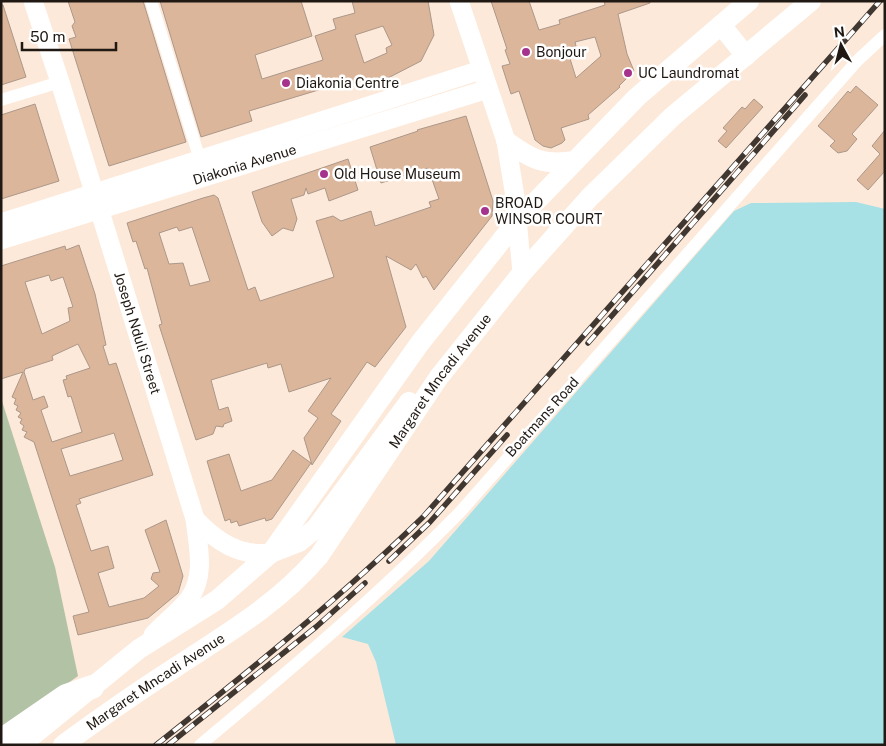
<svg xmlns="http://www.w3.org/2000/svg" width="886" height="746" viewBox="0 0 886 746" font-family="'Public Sans',sans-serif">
<rect width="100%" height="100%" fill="#fde9d9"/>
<path fill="#b2c2a5" d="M 1,398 L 55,567 L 78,676 L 1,731 Z"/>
<path fill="#a7e0e5" d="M 856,202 L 885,209 L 885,745 L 396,745 L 376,662 L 368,644 L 342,637 L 429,561 L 734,211 L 751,203 Z"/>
<path fill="#dcb69a" stroke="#ab988a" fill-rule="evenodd" d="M 68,1 L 143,1 L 186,142 L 109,166 L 69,39 L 76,37 L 72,26 L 75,22 Z
M 160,1 L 301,1 L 312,36 L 255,55 L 262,79 L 323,60 L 315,36 L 336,29 L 333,19 L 355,13 L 352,1 L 428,1 L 434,35 L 421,61 L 386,79 L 371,83 L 369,78 L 336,89 L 335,85 L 249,111 L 252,121 L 201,137 ZM 383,26 L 392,45 L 386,48 L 387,53 L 364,63 L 355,35 Z
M 491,1 L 529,1 L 539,30 L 560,24 L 559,20 L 605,5 L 604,1 L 650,1 L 650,3 L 618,14 L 627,54 L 634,71 L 619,86 L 620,87 L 588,115 L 589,119 L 561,128 L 565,140 L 562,143 L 551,148 L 543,146 L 535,140 L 519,91 L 511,94 L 502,66 L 510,64 L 505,50 L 507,49 ZM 595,37 L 601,56 L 576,78 L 567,49 L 576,46 L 575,42 Z
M 1,5 L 3,5 L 26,77 L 1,85 Z
M 856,86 L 878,105 L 852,134 L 857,139 L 847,151 L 838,153 L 830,146 L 835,141 L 818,126 L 848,91 L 850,93 Z
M 754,99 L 763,107 L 726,148 L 718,141 L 727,131 L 723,128 L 742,107 L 745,109 Z
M 35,104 L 59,181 L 1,199 L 1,115 Z
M 466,116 L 493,201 L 492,216 L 434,290 L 426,276 L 423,278 L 416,264 L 411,270 L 386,256 L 406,327 L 375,367 L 367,362 L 331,414 L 341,421 L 312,465 L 304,438 L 318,418 L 308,411 L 331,378 L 289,392 L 281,364 L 268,368 L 267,363 L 211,380 L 219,410 L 228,407 L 232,421 L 224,424 L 223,427 L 216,426 L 213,434 L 196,440 L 159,325 L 162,324 L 147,268 L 145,269 L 136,241 L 133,242 L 127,223 L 203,198 L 214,195 L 218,198 L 248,290 L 255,287 L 260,301 L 334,277 L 316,221 L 333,216 L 341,221 L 371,211 L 375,226 L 431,207 L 429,202 L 439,199 L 428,168 L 381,183 L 370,147 L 418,131 L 417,130 ZM 177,227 L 179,231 L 192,227 L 210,281 L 190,286 L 183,263 L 169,264 L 159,233 Z
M 885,130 L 885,171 L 868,190 L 857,180 L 880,154 L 872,146 Z
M 348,159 L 358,190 L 329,201 L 325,188 L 308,194 L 306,188 L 304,195 L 291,199 L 297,219 L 293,231 L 283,228 L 272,236 L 262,222 L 252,192 Z
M 79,245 L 95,294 L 106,345 L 103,346 L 109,365 L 116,363 L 153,475 L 79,499 L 81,503 L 76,505 L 91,551 L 108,546 L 114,568 L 98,573 L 109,607 L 144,598 L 159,586 L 151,579 L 153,573 L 160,572 L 145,530 L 166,520 L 183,576 L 178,593 L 148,618 L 78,635 L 73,616 L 89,612 L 34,442 L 24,437 L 27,432 L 22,430 L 24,426 L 20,423 L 22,419 L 18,417 L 21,413 L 16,410 L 18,406 L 14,404 L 16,399 L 12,397 L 23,372 L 1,379 L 1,266 L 65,246 L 66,250 ZM 49,275 L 51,281 L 63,277 L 73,307 L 68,308 L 70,321 L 42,334 L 25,282 ZM 78,344 L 90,368 L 66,376 L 67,379 L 63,380 L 68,397 L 71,396 L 82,432 L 52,442 L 41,410 L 48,407 L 44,396 L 33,400 L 24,372 L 25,369 L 53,360 L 52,356 ZM 114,433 L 123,460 L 70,476 L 61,449 Z
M 293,450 L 311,463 L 272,519 L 266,521 L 265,518 L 239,526 L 237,521 L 231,523 L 230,519 L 225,521 L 207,461 L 229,454 L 241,491 L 272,480 Z"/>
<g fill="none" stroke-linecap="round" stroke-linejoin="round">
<path stroke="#fff" stroke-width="12" d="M 151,1 L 200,160
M 1,100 L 60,82
M 200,745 C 289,671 379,595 461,511 L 857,61 L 885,35"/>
<g stroke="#fff" stroke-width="19">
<path id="s1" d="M 33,1 L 60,82 L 195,519 C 198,545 206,576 189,599 C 179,612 164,623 153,635"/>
<path d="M 459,1 L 506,141 L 515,197 L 522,273"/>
<path d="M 1,223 L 481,70"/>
<path id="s2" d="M 1,240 L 488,89"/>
<path d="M 195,519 C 216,541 239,557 271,553"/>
</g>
<g stroke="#fff" stroke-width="20">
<path d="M 721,25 L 746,56"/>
<path d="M 506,141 C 531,159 543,166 575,161"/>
<path d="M 271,553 L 299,542 L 316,528 L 409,402"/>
<path d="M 21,745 L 139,649 L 217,600 L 271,553 L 420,343 L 517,221 L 637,97 L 749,1"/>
<path id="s3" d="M 63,745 C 100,718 137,692 176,667 C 228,633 278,604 319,556 L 439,377 L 522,273 L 590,197 L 673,116 L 811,1"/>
</g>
<path stroke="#fff" stroke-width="24" d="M 1,741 L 66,696 L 92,687"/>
<defs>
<path id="rail" d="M 588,343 L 805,95
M 389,561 L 430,522 L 507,435
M 156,745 C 248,672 339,599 423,517 L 880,1
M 168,745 L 316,627 L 365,583"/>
</defs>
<use href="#rail" stroke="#403731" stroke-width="5.5"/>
<use href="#rail" stroke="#fff" stroke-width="4" stroke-dasharray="11" stroke-linecap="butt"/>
</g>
<g fill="#a5328c" stroke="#fff" stroke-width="2">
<circle cx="526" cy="52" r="5"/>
<circle cx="628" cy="73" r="5"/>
<circle cx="286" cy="83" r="5"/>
<circle cx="324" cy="174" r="5"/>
<circle cx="485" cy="211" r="5"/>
</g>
<g text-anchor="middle" stroke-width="5" stroke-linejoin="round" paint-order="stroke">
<g font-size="14" fill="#1f1813" stroke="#fff" text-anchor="start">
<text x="536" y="57">Bonjour</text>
<text x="638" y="78">UC Laundromat</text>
<text x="296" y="88">Diakonia Centre</text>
<text x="334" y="179">Old House Museum</text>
<text x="495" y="208">BROAD<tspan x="495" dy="16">WINSOR COURT</tspan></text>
</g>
<g font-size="14" fill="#1f1813" stroke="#fff">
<text dy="5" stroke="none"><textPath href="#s2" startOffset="255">Diakonia Avenue</textPath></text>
<text dy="5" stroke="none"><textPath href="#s1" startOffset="348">Joseph Nduli Street</textPath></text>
<text dy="5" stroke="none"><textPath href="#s3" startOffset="532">Margaret Mncadi Avenue</textPath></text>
<text transform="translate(542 417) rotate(-48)" y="5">Boatmans Road</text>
<text dy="5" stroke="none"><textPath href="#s3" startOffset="112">Margaret Mncadi Avenue</textPath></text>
</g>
</g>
<rect width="886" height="746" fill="none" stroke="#1f1813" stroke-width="5"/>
<g transform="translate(841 45) rotate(353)" stroke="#ffffff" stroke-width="4" paint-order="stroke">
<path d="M0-4L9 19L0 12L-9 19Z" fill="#1f1813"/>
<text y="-8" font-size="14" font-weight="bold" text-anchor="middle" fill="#1f1813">N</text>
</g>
<path d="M22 42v8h94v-8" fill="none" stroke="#1f1813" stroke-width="2.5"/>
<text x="30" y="42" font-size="15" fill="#1f1813" stroke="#ffffff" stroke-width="4" paint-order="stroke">50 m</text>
</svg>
